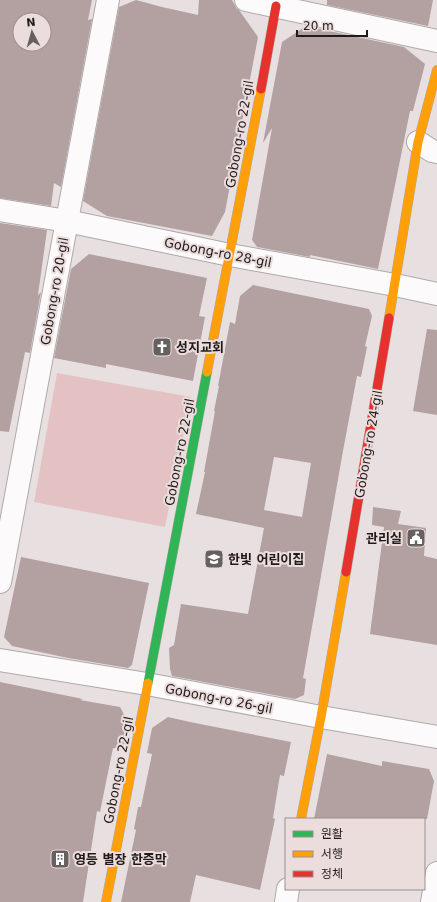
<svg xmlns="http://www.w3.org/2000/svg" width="437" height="902" viewBox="0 0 437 902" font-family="'DejaVu Sans','Noto Sans KR',sans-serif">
<rect width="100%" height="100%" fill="#e8e0e0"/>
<path fill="#e4c2c3" d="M 57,373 L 191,397 L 165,527 L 34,502 Z"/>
<path fill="#b3a0a1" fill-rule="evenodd" d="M 0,0 L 92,0 L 88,20 L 92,19 L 61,187 L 54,183 L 51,206 L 0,198 ZM 20,20 L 44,20 L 44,44 L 20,44 Z
M 136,0 L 162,7 L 198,15 L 199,0 L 232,0 L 237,9 L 239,10 L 258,37 L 225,212 L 212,236 L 107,216 L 83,201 L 119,7 Z
M 327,0 L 433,0 L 428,26 L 327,5 Z
M 306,26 L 404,47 L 425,64 L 413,111 L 410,111 L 378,269 L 310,255 L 310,257 L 257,247 L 252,240 L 272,128 L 263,143 L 282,42 Z
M 0,223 L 47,230 L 38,295 L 41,292 L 30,353 L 25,352 L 9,432 L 0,431 Z
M 89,254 L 207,278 L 199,316 L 205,317 L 193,381 L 106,364 L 106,368 L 54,358 L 71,269 Z
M 253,285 L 369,309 L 372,316 L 365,346 L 367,347 L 361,377 L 357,376 L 343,451 L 303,678 L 306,679 L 304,695 L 295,699 L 172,676 L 170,669 L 169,648 L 174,645 L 181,604 L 248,614 L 264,528 L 196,514 L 205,472 L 204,472 L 215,411 L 214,411 L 219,386 L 218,386 L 230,322 L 235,324 L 240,296 ZM 274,457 L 311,463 L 302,517 L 264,510 Z
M 427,329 L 437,330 L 437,415 L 413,411 Z
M 373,507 L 401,511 L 398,524 L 426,528 L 424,556 L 437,559 L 437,645 L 370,634 L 384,527 L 372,525 Z
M 21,557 L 149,583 L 132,665 L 128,668 L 68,658 L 12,646 L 4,637 Z
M 0,682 L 83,699 L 80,700 L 120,707 L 128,722 L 123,749 L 113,748 L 100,812 L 97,811 L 83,902 L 0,902 Z
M 168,717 L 190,722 L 291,742 L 284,776 L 280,775 L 273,818 L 275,819 L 260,890 L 196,875 L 190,902 L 121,902 L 136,830 L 134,829 L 138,807 L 141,807 L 152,754 L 147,753 L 152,728 Z
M 327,754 L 382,766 L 382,761 L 429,769 L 434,781 L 427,819 L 314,819 Z"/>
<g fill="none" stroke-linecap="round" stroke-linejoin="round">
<defs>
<path id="street" d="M 246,0 L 437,41
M 418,142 L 432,151 L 437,152
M 0,210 L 67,221 L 230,255 L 395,285 L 437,294
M 0,582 L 108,0
M 0,660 L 147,684 L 321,717 L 437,737
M 286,902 L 288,889
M 432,902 L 437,873"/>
<path id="fast" d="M 148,683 L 207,372"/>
<path id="slow" d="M 389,318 L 418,142 L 437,70
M 207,372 L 261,89
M 301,819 L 321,717 L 346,572
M 106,902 L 148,683"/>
<path id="jam" d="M 261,89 L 276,6
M 346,572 L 389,318"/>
</defs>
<use href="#street" stroke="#afa9a9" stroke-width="24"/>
<use href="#fast" stroke="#afa9a9" stroke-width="10"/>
<use href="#slow" stroke="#afa9a9" stroke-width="10"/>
<use href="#jam" stroke="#afa9a9" stroke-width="10"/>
<use href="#street" stroke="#fcfafa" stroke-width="22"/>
<use href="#fast" stroke="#30b455" stroke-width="9"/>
<use href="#slow" stroke="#ff9f0a" stroke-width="9"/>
<use href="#jam" stroke="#e5322d" stroke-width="9"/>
</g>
<defs>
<symbol id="church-square" viewBox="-11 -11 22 22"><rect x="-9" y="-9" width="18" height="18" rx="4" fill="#666060" stroke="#ecdddd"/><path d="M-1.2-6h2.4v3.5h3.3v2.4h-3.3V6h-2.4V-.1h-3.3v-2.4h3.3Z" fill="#fff"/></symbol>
<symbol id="civic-square" viewBox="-11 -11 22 22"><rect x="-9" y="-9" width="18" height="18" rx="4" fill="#666060" stroke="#ecdddd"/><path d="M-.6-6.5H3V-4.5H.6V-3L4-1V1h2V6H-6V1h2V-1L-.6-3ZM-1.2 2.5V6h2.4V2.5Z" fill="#fff"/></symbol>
<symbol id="school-square" viewBox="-11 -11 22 22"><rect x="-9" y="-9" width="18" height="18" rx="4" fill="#666060" stroke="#ecdddd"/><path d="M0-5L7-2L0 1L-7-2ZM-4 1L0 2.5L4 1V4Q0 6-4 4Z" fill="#fff"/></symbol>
<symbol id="building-square" viewBox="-11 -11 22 22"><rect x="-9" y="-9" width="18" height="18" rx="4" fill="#666060" stroke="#ecdddd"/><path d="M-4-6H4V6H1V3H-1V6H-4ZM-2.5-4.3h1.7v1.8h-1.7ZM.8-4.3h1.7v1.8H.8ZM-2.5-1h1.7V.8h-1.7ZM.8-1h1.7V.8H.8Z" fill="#fff"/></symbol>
</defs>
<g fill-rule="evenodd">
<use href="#church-square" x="151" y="336" width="22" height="22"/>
<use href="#civic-square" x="405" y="527" width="22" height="22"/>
<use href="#school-square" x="203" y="548" width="22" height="22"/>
<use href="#building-square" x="49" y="848" width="22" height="22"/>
</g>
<g text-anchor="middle" stroke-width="4" stroke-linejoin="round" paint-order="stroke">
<g font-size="13" fill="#201b1b" stroke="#ecdddd">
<text transform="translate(239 134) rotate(-80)" y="5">Gobong-ro 22-gil</text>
<text transform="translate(218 252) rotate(11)" y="5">Gobong-ro 28-gil</text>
<text transform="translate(54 291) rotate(-80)" y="5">Gobong-ro 20-gil</text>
<text transform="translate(368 444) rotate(-80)" y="5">Gobong-ro 24-gil</text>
<text transform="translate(179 452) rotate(-79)" y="5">Gobong-ro 22-gil</text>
<text transform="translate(219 698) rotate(11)" y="5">Gobong-ro 26-gil</text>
<text transform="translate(118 770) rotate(-79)" y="5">Gobong-ro 22-gil</text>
</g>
<g font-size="13" font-weight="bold" fill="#201b1b" stroke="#ecdddd" text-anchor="start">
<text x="176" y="352">성지교회</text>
<text x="402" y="543" text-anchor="end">관리실</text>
<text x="228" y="564">한빛 어린이집</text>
<text x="74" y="864">영등 별장 한증막</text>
</g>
</g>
<rect x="285" y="818" width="140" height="72" fill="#ecdddd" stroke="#9a8f8f"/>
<rect x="293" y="831" width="20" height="6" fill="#30b455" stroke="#9a8f8f"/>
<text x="321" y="838" font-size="12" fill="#201b1b">원활</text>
<rect x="293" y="851" width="20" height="6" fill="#ff9f0a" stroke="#9a8f8f"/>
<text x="321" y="858" font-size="12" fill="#201b1b">서행</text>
<rect x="293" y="871" width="20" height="6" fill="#e5322d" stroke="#9a8f8f"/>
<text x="321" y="878" font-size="12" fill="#201b1b">정체</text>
<g transform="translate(32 32) rotate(354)"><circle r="19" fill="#ecdddd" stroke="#9a8f8f"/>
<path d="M0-3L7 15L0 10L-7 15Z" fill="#666060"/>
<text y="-6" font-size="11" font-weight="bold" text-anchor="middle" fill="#201b1b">N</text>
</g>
<path d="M297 30v6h70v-6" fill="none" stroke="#201b1b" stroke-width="2"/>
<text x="303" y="30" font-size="12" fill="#201b1b" stroke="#ecdddd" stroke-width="3" paint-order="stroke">20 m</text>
</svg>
